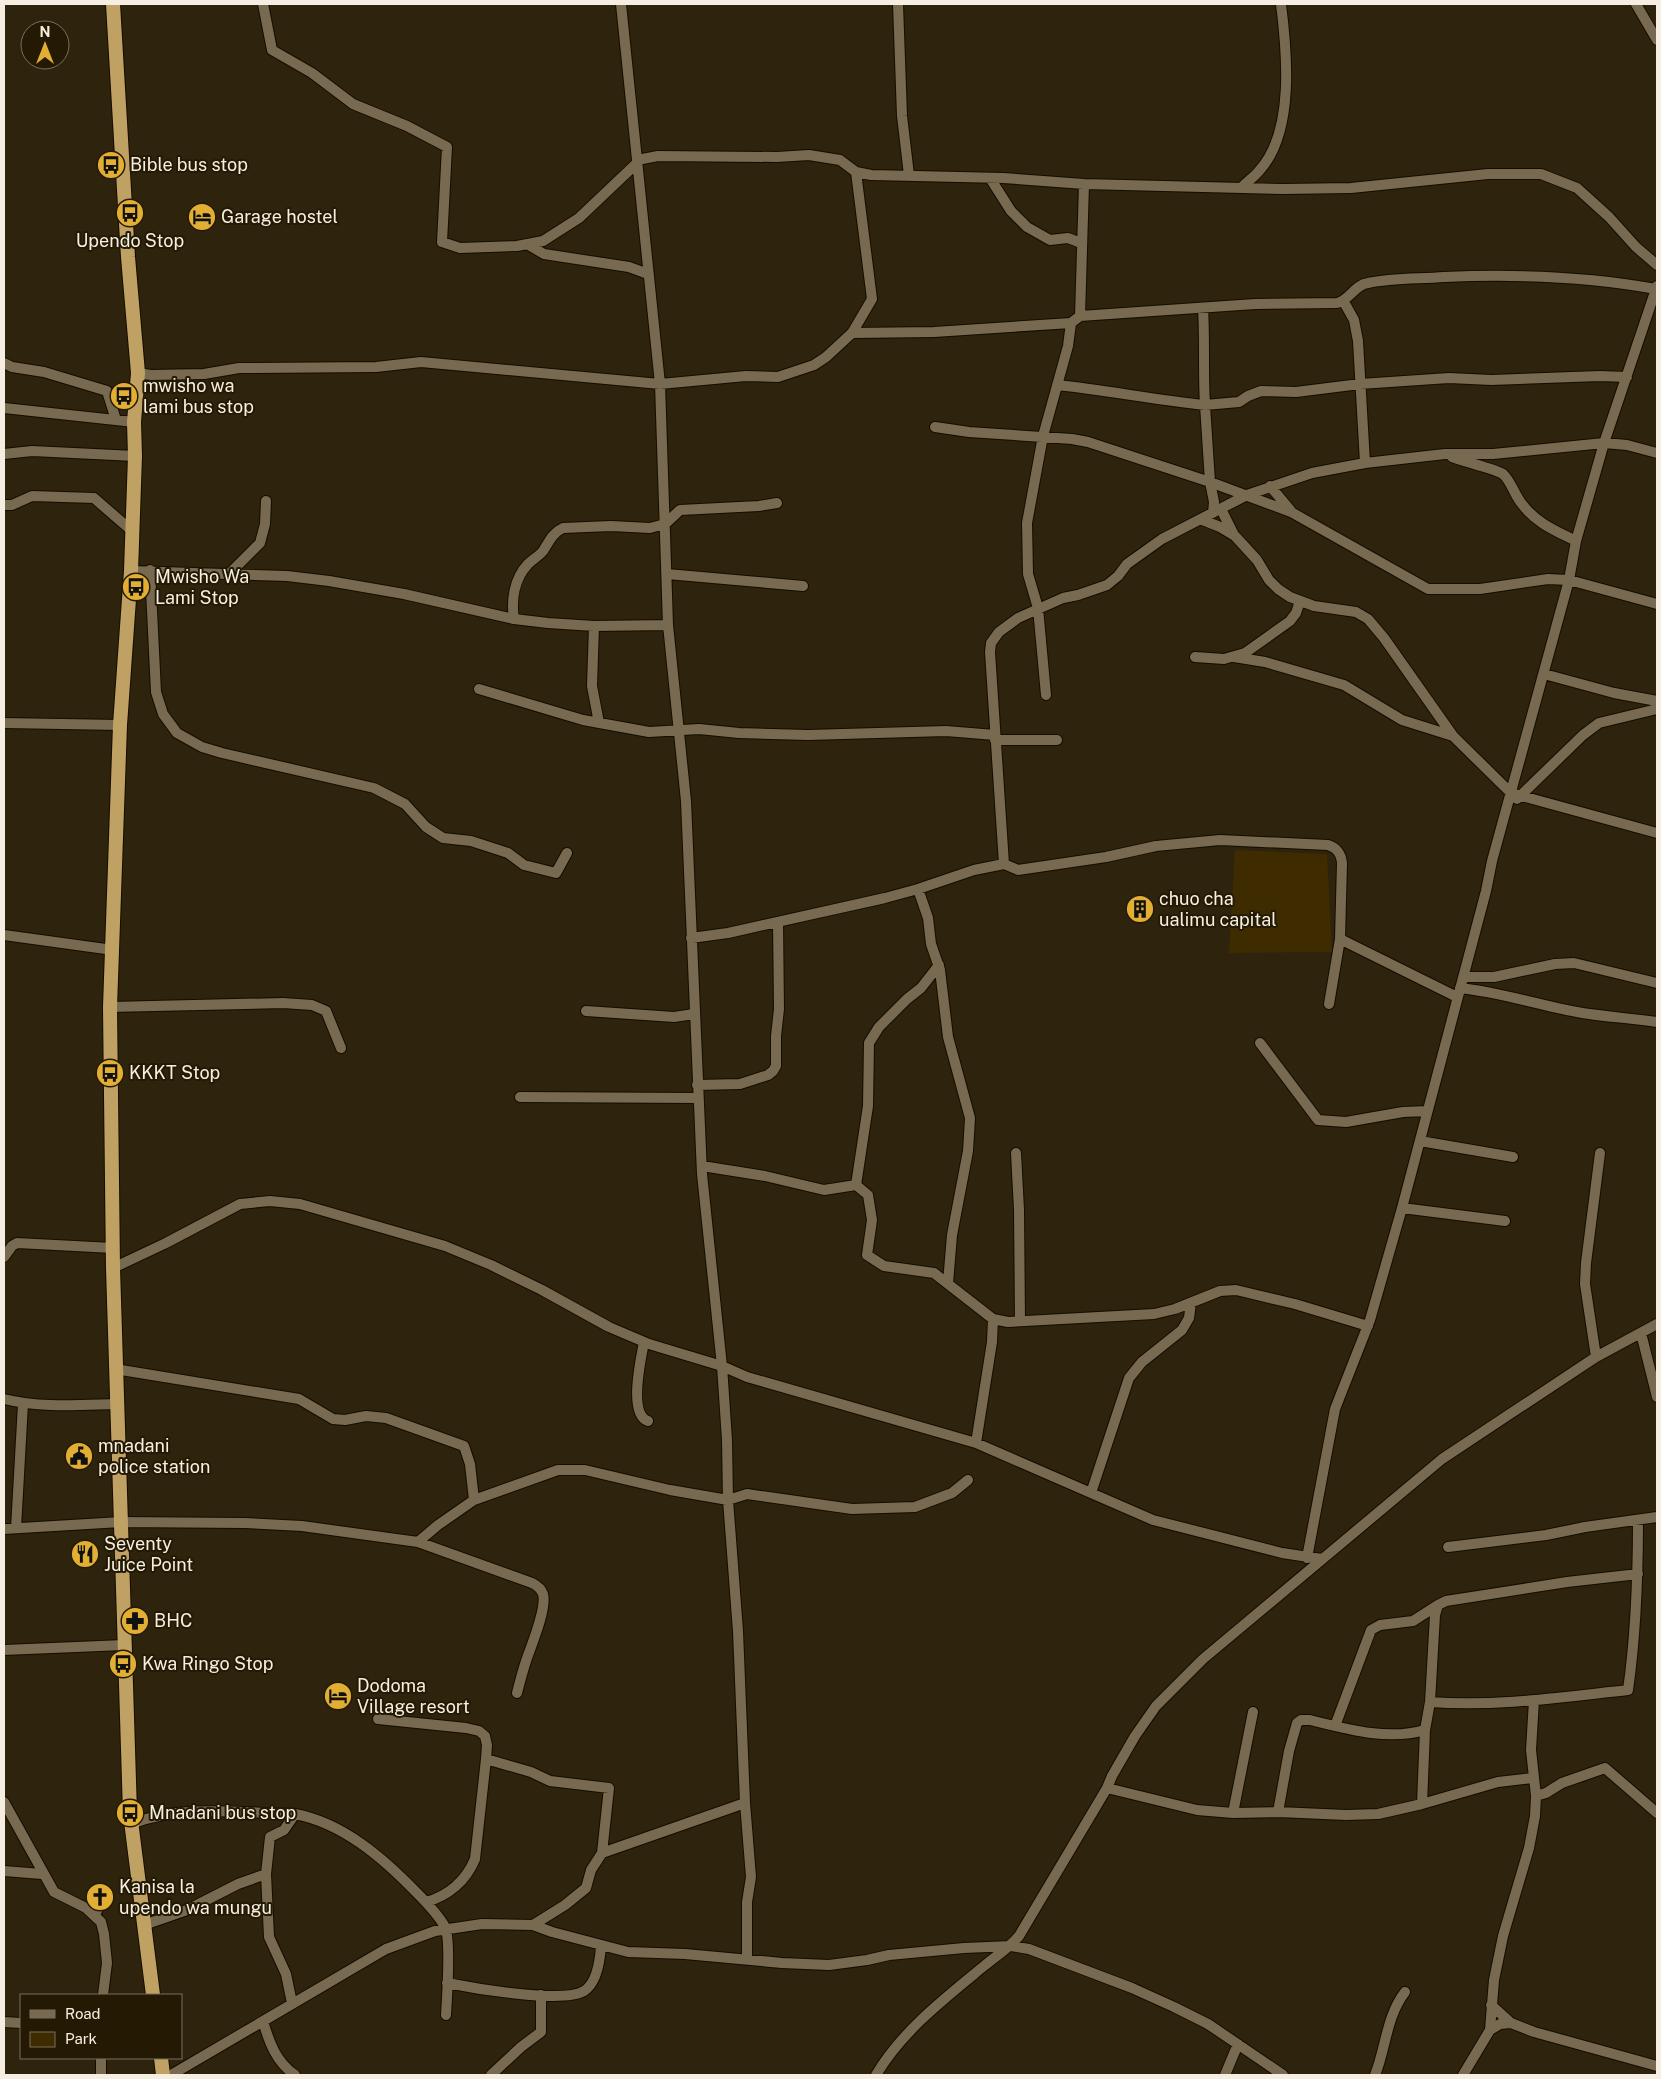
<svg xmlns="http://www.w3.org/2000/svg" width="1661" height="2079" viewBox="0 0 1661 2079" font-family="'Public Sans',sans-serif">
<rect width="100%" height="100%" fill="#2e230c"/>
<path fill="#3e2c00" d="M 1235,850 L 1327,854 L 1332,952 L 1229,953 Z"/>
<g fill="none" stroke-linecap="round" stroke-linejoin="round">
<defs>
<path id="minor" d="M 263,4 L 272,50 L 312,73 L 353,104 L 407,126 L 447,147 L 442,242 L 460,248 L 517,246 L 543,241 L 579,218 L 637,163
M 621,4 L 660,384 L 668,625 L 686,801 L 702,1174 L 722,1366 L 727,1440 L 728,1500 L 738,1631 L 745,1803 L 751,1877 L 747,1902 L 747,1960
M 898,4 L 902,116 L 909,175
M 1636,4 L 1657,40
M 637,160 L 658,156 L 777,157 L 809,155 L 840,160 L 856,172 L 871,175 L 1003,178 L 1084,184 L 1283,189 L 1351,188 L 1488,174 L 1541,174 L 1577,188 L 1609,217 L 1636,247 L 1657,265
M 990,178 L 1011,211 L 1027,227 L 1050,240 L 1068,238 L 1081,243
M 1242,187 C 1248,181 1254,177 1259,171 C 1295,132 1287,52 1281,4
M 527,244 L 544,254 L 629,267 L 648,274
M 1344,302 L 1354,320 L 1358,341 L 1365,463
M 1080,316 L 1084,184
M 852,333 L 934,332 L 1071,323 L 1080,316 L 1255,304 L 1337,303 C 1350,300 1354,285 1368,283 C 1392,278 1419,279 1444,277 C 1516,274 1585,276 1656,289
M 4,363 L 12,367 L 44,372 L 107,391 L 116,420
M 138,373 L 151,375 L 204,374 L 239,368 L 376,367 L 421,362 L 660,384 L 746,376 L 778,377 L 814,365 L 826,357 L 852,333 L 872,299 L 856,172
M 1057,385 C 1106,390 1155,400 1205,405 C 1203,372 1205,341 1203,308
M 4,408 L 134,422
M 935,427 L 969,432 L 1072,439 L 1088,442 L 1210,482 L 1291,512 L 1428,589 L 1480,589 L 1548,579 L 1569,580 L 1657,604
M 4,454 L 32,451 L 135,456
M 1452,457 C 1462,461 1498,470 1503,474 C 1511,481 1515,496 1522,504 C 1536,523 1556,531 1576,541
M 1270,486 L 1291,511
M 4,505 L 12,505 L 32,496 L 94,498 L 132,531
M 1221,509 L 1234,535
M 1213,513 L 1214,502 L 1210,482 L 1205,405 L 1239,402 L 1248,396 L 1261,391 L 1296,392 L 1360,384 L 1449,378 L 1491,380 L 1600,376 L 1627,377
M 1200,519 L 1220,527 L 1235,536 L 1257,560 L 1269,580 L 1278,589 L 1290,597 L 1314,606 L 1356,612 L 1368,619 L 1384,638 L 1453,736 L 1511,793 L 1657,833
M 150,570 L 156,692 L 163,714 L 177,733 L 202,747 L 222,753 L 374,788 L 405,804 L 426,827 L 443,838 L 471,841 L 508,853 L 524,865 L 556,873 L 567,853
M 131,571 L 287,576 L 329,581 L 404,594 L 514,619 L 548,623 L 594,626 L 668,625
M 229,574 L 260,543 L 265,524 L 266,501
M 667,574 L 803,586
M 514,619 C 511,600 514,579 528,564 C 533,559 539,556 543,551 C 549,542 552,533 563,528 L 611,526 L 650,528 L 665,524 L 680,510 L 759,506 L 777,503
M 594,626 L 592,686 L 599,723
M 1195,657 L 1224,659 L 1245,653 L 1290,621 L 1296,613 L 1300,601
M 1234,657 L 1265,662 L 1344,685 L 1402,720 L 1453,736
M 1544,674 L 1614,693 L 1657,701
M 479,689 L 583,720 L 649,732 L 699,729 L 739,733 L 808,735 L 946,731 L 995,735
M 1046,695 L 1038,608 L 1028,574 L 1027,523 L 1043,436 L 1068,346 L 1071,323
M 4,723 L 120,725
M 995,740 L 1057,740
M 1517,799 L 1583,735 L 1599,723 L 1657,709
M 1004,864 L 990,652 L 991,643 L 999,632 L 1018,618 L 1063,598 L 1078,595 L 1107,585 L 1118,576 L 1127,564 L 1162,539 L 1247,495 L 1312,473 L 1365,463 L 1445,454 L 1493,454 L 1604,443 L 1627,445 L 1657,453
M 918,889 L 928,918 L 931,944 L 940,970 L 948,1037 L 970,1118 L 968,1151 L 952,1235 L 948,1283
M 4,935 L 113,950
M 691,938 L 728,933 L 885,898 L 918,889 L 974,870 L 1004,864 L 1018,870 L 1106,857 L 1156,846 L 1220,840 L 1328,845 C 1337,848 1341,853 1342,863 L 1340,939 L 1329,1004
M 1340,939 L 1457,997
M 1463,977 L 1494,977 L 1555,964 L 1574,963 L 1657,983
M 1460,988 C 1500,992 1537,1005 1577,1012 C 1604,1017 1631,1018 1657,1022
M 110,1007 L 283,1003 L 312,1005 L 326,1011 L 341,1048
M 586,1011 L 674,1017 L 694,1014
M 1260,1043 L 1318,1120 L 1346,1122 L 1403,1112 L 1427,1111
M 697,1085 L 740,1084 L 768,1075 L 773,1071 L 776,1066 L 776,1036 L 779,1009 L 778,922
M 520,1097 L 698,1098
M 1420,1141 L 1513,1157
M 1016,1153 L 1019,1210 L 1020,1321
M 702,1166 L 765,1176 L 824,1190 L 856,1185 L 868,1106 L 869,1043 L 879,1027 L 907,999 L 921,988 L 939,965
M 856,1185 L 868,1195 L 872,1220 L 867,1255 L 884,1266 L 934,1273 L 993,1319 L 1008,1322 L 1154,1314 L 1175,1309 L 1220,1291 L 1236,1290 L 1295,1304 L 1368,1326
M 1402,1208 L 1505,1221
M 4,1257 L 12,1246 L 17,1243 L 113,1248
M 113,1268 L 166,1243 L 240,1204 L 270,1201 L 300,1204 L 445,1246 L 491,1265 L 542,1290 L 609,1327 L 649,1344 L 722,1366 L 747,1377 L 976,1443 L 1153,1520 L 1282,1553 L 1322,1559
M 1641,1333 L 1657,1397
M 644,1342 C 641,1358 628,1414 648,1421
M 1596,1357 L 1585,1284 L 1586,1263 L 1600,1153
M 115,1369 L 299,1399 L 333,1419 L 345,1420 L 366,1416 L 386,1418 L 464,1446 L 470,1464 L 474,1500
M 4,1399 C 40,1408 78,1405 116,1404
M 976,1443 L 992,1342 L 993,1319
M 1091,1493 L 1129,1378 L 1142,1362 L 1182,1330 L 1189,1318 L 1191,1303
M 16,1528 L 23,1404
M 4,1529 L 121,1522 L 245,1523 L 302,1526 L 418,1542 L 532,1583 C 536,1585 541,1588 543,1594 C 547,1608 532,1644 527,1658 C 523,1670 520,1681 517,1693
M 418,1542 L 438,1525 L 474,1500 L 558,1470 L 585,1470 L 670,1490 L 728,1500 L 747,1494 L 852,1509 L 915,1507 L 952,1493 L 968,1480
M 1448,1547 L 1546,1535 L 1585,1527 L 1657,1517
M 1307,1558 L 1335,1409 L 1370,1320 L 1402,1208 L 1486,891 L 1492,861 L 1569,580 L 1576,541 L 1604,443 L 1657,286
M 4,1650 L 124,1645
M 1430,1702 C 1496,1707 1563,1697 1628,1690 C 1636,1634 1638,1577 1638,1520
M 378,1719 L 466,1728 L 479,1731 L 485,1736 L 487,1745 L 486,1759 L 475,1859 C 466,1881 448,1896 426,1902
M 1335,1726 L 1371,1630 L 1380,1625 L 1413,1621 L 1438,1605
M 486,1759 L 531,1772 L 550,1781 L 609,1788 L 602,1853 L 591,1870 L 586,1888 L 565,1905 L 533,1925
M 1107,1788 L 1197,1810 L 1233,1813 L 1278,1812 L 1346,1815 L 1378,1814 L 1422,1804 L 1498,1782 L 1533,1778
M 1536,1796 L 1546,1793 L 1562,1783 L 1605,1768 L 1657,1813
M 4,1802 L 54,1892 L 86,1908 L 101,1922 L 104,1934 L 107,1963 L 103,1995
M 1422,1804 L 1425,1730 L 1430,1702 L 1435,1615 L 1438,1605 L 1446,1601 L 1567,1582 L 1638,1574
M 1278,1812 L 1289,1751 L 1297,1723 L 1301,1720 L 1310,1720 C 1346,1729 1388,1741 1425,1730
M 1233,1813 L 1253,1712
M 131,1824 C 183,1804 241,1813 295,1814 C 343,1823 383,1858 416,1892 C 426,1902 438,1914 445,1927 C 451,1939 447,1999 446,2015
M 602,1853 L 745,1803
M 4,1871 L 42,1874
M 266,1874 L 269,1937 L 286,1974 L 292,2003
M 95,1915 L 102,1899
M 144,1925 L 187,1910 L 238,1884 L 266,1874 L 270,1837 L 284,1830 L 295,1814
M 447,1983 C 472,1988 563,2004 584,1991 C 597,1983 600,1960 601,1946
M 1491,2005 L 1511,2023
M 263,2021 C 269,2042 276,2062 295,2075
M 4,2022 L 21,2023
M 1490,2030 L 1494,1980 L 1503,1936 L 1529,1848 L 1535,1816 L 1536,1796 L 1531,1750 L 1534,1700
M 101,2075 L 101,2058
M 171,2075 L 386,1949 L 435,1931 L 482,1924 L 533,1925 L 552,1932 L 628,1952 L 685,1954 L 782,1963 L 829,1965 L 867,1960 L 889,1955 L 964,1948 L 1011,1946 L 1029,1949 L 1132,1988 L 1174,2007 L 1208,2024 L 1283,2075
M 491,2075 L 521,2047 L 541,2032 L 541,1995
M 876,2075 C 902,2031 945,1998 984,1966 C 996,1956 1009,1948 1019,1936 L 1107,1788 L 1112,1776 L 1135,1736 L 1156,1706 L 1203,1659 L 1442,1459 L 1596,1357 L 1657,1324
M 1225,2075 L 1238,2044
M 1375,2075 C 1386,2048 1386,2017 1405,1992
M 1463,2075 L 1490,2030 L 1500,2024 L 1511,2023 L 1534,2032 L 1657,2066"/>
<path id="trunk" d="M 113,4 L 128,257 L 138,373 L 134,422 L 135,456 L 131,571 L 120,725 L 110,1007 L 113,1268 L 130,1813 L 153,1995
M 161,2058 L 163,2075"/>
</defs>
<use href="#minor" stroke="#160c00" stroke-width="12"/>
<use href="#trunk" stroke="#160c00" stroke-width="16"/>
<use href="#minor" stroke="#776a51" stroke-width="10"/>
<use href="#trunk" stroke="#bfa164" stroke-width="14"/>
</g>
<defs>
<symbol id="bus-disc" viewBox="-11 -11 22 22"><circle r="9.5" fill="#e2af34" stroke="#241a03"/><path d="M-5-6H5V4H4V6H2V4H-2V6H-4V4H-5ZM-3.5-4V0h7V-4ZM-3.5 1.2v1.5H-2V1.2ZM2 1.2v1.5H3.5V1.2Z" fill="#111"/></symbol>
<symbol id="hotel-disc" viewBox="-11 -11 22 22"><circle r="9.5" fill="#e2af34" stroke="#241a03"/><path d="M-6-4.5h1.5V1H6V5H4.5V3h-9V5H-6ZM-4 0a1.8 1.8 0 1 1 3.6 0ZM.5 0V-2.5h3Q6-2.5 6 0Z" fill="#111"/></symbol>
<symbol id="building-disc" viewBox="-11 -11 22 22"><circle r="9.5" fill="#e2af34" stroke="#241a03"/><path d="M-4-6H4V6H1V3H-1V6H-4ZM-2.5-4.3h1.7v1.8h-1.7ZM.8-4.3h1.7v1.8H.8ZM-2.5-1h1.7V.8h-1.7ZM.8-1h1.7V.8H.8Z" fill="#111"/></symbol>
<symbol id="civic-disc" viewBox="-11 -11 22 22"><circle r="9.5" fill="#e2af34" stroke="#241a03"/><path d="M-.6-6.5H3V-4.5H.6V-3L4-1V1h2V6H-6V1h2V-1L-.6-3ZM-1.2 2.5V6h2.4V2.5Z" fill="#111"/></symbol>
<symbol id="restaurant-disc" viewBox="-11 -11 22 22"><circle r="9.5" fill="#e2af34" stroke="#241a03"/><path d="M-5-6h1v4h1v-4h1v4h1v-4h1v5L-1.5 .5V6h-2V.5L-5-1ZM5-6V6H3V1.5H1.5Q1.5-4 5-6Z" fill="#111"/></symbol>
<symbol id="pharmacy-disc" viewBox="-11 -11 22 22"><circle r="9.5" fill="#e2af34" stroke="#241a03"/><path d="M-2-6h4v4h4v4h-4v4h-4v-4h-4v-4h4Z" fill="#111"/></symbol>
<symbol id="church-disc" viewBox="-11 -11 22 22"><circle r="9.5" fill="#e2af34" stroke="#241a03"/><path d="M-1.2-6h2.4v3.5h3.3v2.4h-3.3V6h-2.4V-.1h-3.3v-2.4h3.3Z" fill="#111"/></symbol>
</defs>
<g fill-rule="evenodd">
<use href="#bus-disc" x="95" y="149" width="32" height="32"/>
<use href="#bus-disc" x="114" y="197" width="32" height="32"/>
<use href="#hotel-disc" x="186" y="201" width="32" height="32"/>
<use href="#bus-disc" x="108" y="380" width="32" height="32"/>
<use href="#bus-disc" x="120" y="571" width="32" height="32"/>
<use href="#building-disc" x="1124" y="893" width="32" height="32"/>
<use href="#bus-disc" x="94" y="1057" width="32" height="32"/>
<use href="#civic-disc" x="63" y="1440" width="32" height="32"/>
<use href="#restaurant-disc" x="69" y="1538" width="32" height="32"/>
<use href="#pharmacy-disc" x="119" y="1605" width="32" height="32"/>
<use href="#bus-disc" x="107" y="1648" width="32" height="32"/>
<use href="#hotel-disc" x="322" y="1680" width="32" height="32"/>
<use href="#bus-disc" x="114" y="1797" width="32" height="32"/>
<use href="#church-disc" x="84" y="1881" width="32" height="32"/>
</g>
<g text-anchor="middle" stroke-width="4" stroke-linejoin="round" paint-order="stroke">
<g font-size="18" fill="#f6efe1" stroke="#241a03" text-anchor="start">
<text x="130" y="171">Bible bus stop</text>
<text x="221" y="223">Garage hostel</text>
<text x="130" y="247" text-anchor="middle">Upendo Stop</text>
<text x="143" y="392">mwisho wa<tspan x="143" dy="21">lami bus stop</tspan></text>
<text x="155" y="583">Mwisho Wa<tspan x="155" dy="21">Lami Stop</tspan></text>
<text x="1159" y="905">chuo cha<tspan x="1159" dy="21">ualimu capital</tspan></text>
<text x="129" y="1079">KKKT Stop</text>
<text x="98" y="1452">mnadani<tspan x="98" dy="21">police station</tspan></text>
<text x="104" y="1550">Seventy<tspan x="104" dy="21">Juice Point</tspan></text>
<text x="154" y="1627">BHC</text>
<text x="142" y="1670">Kwa Ringo Stop</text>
<text x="357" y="1692">Dodoma<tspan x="357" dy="21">Village resort</tspan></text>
<text x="149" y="1819">Mnadani bus stop</text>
<text x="119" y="1893">Kanisa la<tspan x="119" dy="21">upendo wa mungu</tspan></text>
</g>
</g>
<rect width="1661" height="2079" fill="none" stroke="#f6efe1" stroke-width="10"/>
<rect x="20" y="1994" width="162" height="65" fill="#241a03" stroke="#786f5c"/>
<rect x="30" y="2010" width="25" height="8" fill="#776a51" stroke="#786f5c"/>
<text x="65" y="2019" font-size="15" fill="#f6efe1">Road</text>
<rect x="30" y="2032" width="25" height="15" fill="#3e2c00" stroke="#786f5c"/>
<text x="65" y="2044" font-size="15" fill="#f6efe1">Park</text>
<g transform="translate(45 45)"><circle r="24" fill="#241a03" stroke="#786f5c"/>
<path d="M0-4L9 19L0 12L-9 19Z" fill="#e2af34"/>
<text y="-8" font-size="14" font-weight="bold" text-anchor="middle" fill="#f6efe1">N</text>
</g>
</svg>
